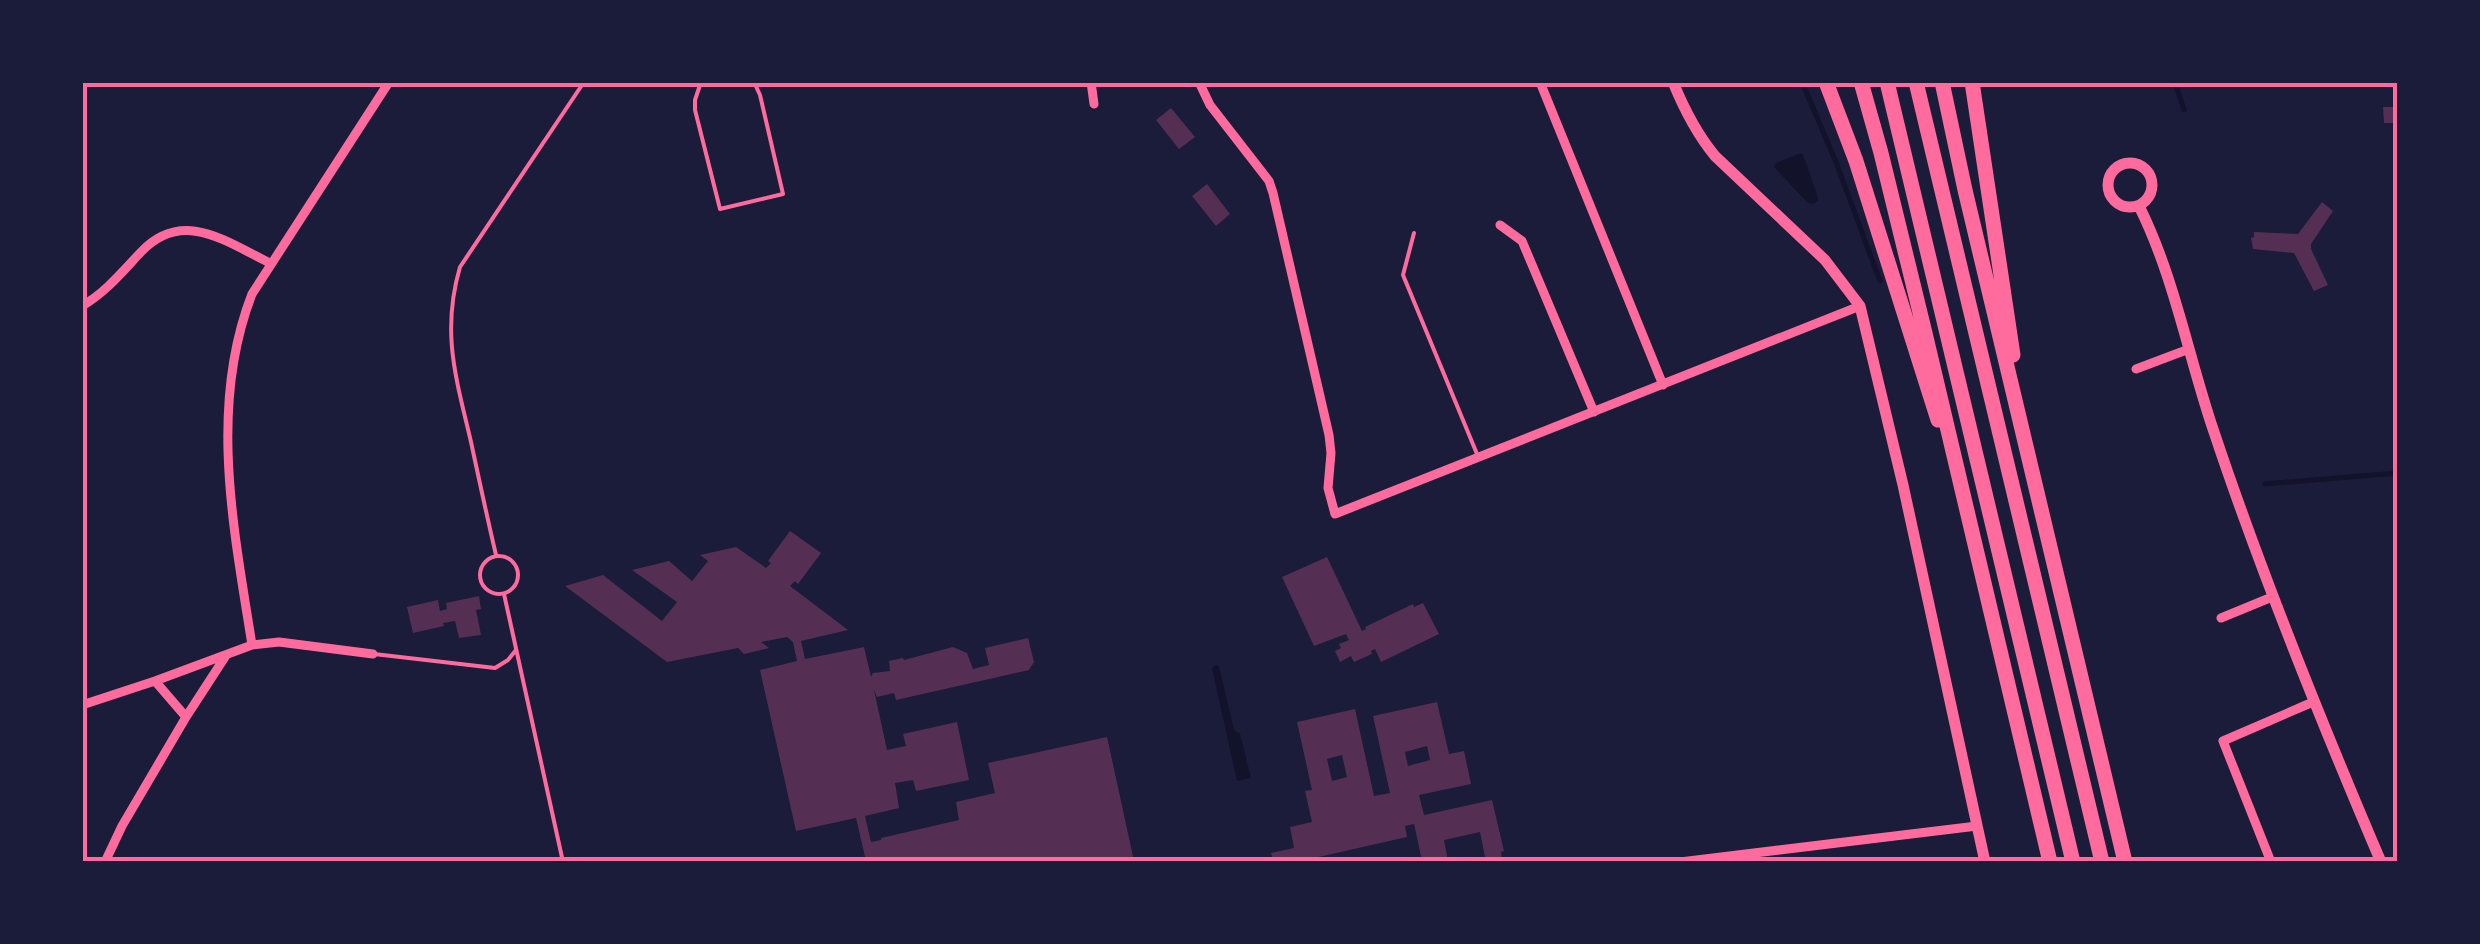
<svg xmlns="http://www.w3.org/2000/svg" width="2480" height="944" viewBox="0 0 2480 944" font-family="'Exo 2',sans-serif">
<rect width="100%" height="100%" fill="#1b1b3a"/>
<path fill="#12122b" d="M 1801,153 L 1804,157 L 1817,195 L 1818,200 L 1814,204 L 1808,203 L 1774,167 L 1776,163 Z
M 1216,665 L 1219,667 L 1234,730 L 1240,734 L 1251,778 L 1237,781 L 1212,668 Z"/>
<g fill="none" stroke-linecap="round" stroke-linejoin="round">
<path stroke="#12122b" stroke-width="5" d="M 1802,82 L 1836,162 L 1880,281
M 2175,82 L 2184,110
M 2265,484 L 2398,473"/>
</g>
<path fill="#542f53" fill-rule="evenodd" d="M 2383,107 L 2398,107 L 2398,123 L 2384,123 Z
M 1171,108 L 1195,137 L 1179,149 L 1156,120 Z
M 1207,184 L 1230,214 L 1216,226 L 1192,196 Z
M 2322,202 L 2333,211 L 2311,244 L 2311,249 L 2328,285 L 2314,291 L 2294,253 L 2253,249 L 2251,238 L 2254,237 L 2254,232 L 2298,234 Z
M 790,531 L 821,553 L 798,584 L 795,581 L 790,586 L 848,630 L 801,641 L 805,659 L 864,647 L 871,677 L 873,673 L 890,671 L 889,661 L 903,658 L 904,660 L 953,647 L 967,653 L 973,669 L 989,665 L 985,648 L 1028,638 L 1034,662 L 1029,670 L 896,700 L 894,693 L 877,697 L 874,690 L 887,750 L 906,746 L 903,734 L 957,722 L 969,780 L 916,791 L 913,780 L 895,783 L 899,808 L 865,816 L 871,842 L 881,840 L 881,838 L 959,820 L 956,802 L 995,793 L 988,763 L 1107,737 L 1134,861 L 866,861 L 856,818 L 796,831 L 760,670 L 797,661 L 793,642 L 787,637 L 761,642 L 769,648 L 744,654 L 738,648 L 667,662 L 565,586 L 603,575 L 662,621 L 677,602 L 632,570 L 669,561 L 692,581 L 708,561 L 700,555 L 736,547 L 766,568 L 771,563 L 768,561 Z
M 1327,557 L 1362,631 L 1366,629 L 1365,627 L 1413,604 L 1414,607 L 1423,603 L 1439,634 L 1381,662 L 1375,649 L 1371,651 L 1372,654 L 1354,662 L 1351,656 L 1340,662 L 1335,651 L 1341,648 L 1339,644 L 1349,640 L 1346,634 L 1314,646 L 1282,577 Z
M 479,596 L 481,609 L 476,610 L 481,635 L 459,638 L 455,621 L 443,623 L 444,626 L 413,633 L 407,607 L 438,600 L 440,611 L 447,609 L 446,603 Z
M 1437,702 L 1449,754 L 1464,751 L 1471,784 L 1419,795 L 1424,815 L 1492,800 L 1504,851 L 1501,852 L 1502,861 L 1472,861 L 1472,859 L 1485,857 L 1480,832 L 1444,840 L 1448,861 L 1422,861 L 1414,824 L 1405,826 L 1407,837 L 1314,858 L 1315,861 L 1273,861 L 1271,853 L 1294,848 L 1290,827 L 1312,822 L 1305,791 L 1312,790 L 1297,722 L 1355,709 L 1374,796 L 1390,793 L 1373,716 ZM 1427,746 L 1430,760 L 1408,766 L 1405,752 ZM 1342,755 L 1347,777 L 1332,781 L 1327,759 Z"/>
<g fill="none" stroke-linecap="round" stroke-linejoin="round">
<path stroke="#ff6b9d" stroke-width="4" d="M 701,82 L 695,100 L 695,110 L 720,209 L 783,194 L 760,95 L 754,82
M 1414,233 L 1403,275 L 1477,454
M 496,555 C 487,517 479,479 471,442 C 456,378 441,332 460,267 L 584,82
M480 575a19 19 0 1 1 38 0a19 19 0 1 1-38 0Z
M 504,594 L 563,862
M 374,654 L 495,668 L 508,660 L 516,650"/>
<path stroke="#ff6b9d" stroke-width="9" d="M 1091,82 L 1094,104
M 1199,82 L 1210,105 L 1269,181 L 1273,193 L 1329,435 L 1331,453 L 1328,488 L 1335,514 L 1860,306
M 1540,82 L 1663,385
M 1500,225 L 1522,241 L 1594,412
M 82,306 C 106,292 122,272 141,252 C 183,208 226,242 270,263
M 2136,369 L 2189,349
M 2221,618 L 2272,597
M 252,645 C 234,530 208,407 252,294 L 389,82
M 155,681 L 186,717
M 82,705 L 155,681 L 252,645 L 279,642 L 373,654
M 105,862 L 122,826 L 186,717 L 225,657
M 1680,862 L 1977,826
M 2271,862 L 2223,741 L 2313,702"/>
<path stroke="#ff6b9d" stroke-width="11" d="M 1673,82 C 1684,109 1696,133 1715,156 L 1825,260 L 1860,306 L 1903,485 L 1985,862
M2108 185a22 22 0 1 1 44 0a22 22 0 1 1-44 0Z
M 2139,206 C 2174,276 2188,355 2213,429 C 2262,576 2320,719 2381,862"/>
<path stroke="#ff6b9d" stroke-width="15" d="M 1826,82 L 1856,161 L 1938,420
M 1861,82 L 1881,153 L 1925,333 L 2050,862
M 1887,82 L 2073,862
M 1916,82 L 2102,862
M 1942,82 L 1965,190 L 2125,862
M 1972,82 L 2013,355"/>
</g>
<rect width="2480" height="944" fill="none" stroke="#1b1b3a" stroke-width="170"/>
<rect x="85" y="85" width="2310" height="774" fill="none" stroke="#ff6b9d" stroke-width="4"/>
</svg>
